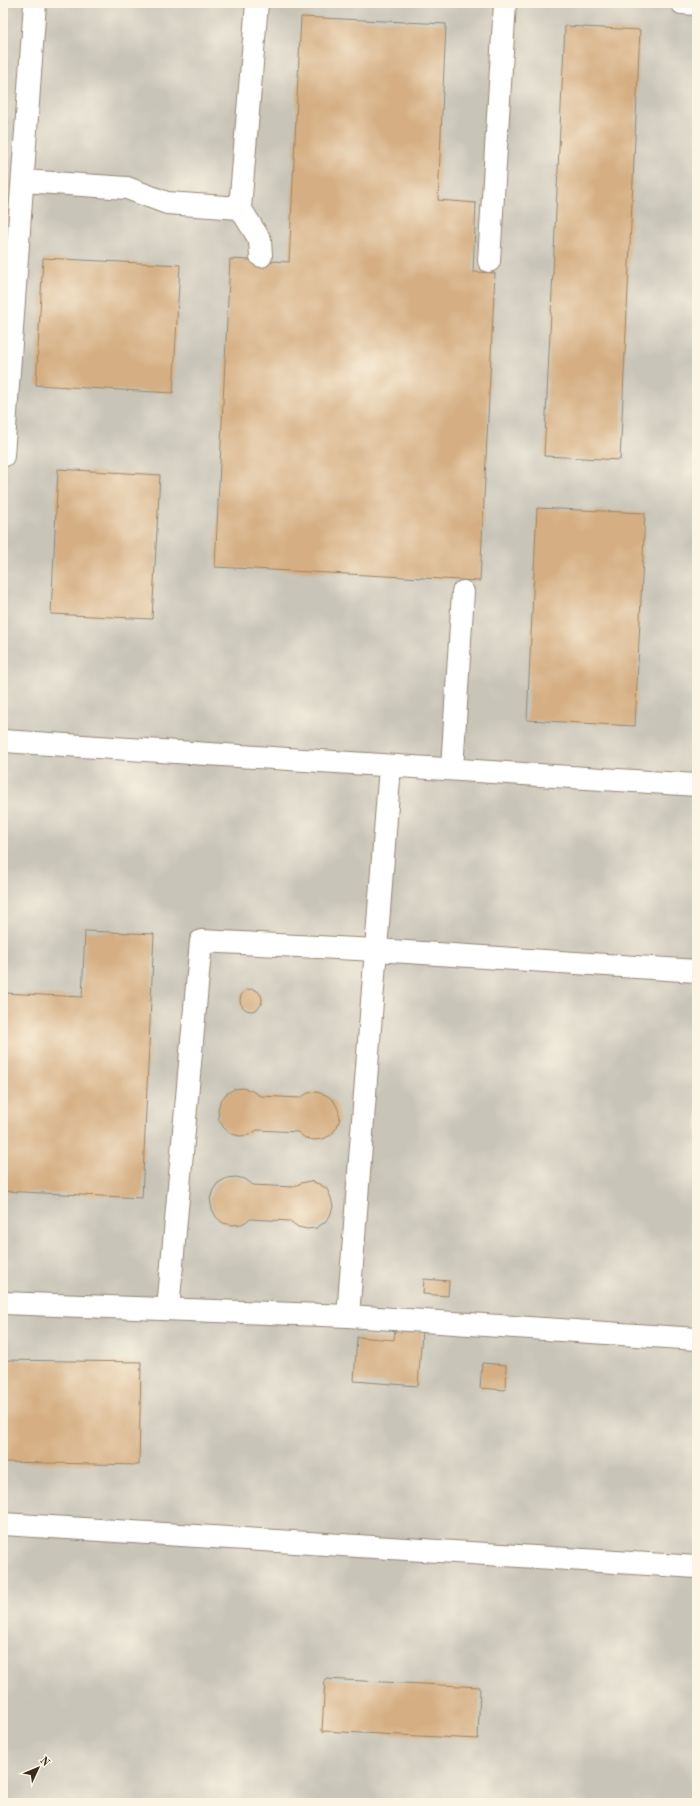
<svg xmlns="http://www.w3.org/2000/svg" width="700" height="1806" viewBox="0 0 700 1806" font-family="'Old Standard TT',serif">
<rect width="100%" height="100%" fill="#fcf5e5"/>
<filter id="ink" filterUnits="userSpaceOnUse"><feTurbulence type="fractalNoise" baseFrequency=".025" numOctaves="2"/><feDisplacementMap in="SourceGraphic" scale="8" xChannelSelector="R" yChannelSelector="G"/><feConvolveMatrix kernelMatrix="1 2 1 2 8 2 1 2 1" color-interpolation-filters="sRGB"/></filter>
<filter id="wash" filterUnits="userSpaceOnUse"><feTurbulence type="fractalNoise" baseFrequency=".012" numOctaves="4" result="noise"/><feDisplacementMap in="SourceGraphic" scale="16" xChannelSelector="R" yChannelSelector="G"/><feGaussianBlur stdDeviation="0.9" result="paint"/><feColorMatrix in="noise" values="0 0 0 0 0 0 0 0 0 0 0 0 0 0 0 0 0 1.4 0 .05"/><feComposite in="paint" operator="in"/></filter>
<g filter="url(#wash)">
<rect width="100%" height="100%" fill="#eee4c4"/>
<path fill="#c8c4b8" d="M 3,3 L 697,3 L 697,1803 L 3,1803 Z"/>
<g id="blocks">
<path fill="#d5af83" d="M 301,17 L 446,24 L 438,200 L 476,203 L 473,272 L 495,273 L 480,581 L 215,567 L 230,259 L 289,262 Z
M 565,26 L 640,30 L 620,460 L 544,456 Z
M 43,258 L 180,265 L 173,393 L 36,385 Z
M 58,469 L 160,475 L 152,619 L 51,614 Z
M 537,508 L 645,513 L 635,726 L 527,720 Z
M 85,931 L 154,934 L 142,1198 L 3,1191 L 3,993 L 82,997 Z
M240 1000a11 11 0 1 1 22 0a11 11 0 1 1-22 0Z
M 243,1088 L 252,1091 L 260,1096 L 300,1098 L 308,1093 L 317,1092 L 326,1095 L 334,1101 L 338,1109 L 340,1118 L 337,1127 L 331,1135 L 323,1139 L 314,1140 L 305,1138 L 298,1132 L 257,1130 L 249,1135 L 240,1136 L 231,1134 L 224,1128 L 219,1120 L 218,1110 L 220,1102 L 226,1094 L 234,1089 Z
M 236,1177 L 245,1179 L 253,1185 L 293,1187 L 301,1183 L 310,1181 L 319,1184 L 327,1189 L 331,1198 L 333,1207 L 330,1216 L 324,1223 L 316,1228 L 307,1229 L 298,1227 L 290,1221 L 250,1219 L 242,1224 L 233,1225 L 223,1223 L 216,1217 L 212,1209 L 210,1199 L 213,1190 L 218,1183 L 227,1178 Z
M 424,1279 L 449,1281 L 448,1296 L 423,1294 Z
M 395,1330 L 422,1332 L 418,1386 L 354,1381 L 357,1337 L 394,1340 Z
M 3,1360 L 141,1362 L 139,1465 L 3,1462 Z
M 482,1363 L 506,1365 L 505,1390 L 480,1388 Z
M 325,1679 L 480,1687 L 478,1739 L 322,1731 Z"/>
</g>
</g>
<g filter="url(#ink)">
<use href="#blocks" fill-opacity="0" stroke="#948771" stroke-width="1"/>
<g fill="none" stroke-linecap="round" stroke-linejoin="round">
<defs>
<path id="minor" d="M 257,3 L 240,208 L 260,240 L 261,256
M 682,3 L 697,4
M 23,181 L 127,188 L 167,203 L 240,208
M 489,261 L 505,3
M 3,456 L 35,3
M 3,741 L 697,785
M 452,769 L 463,592
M 3,1303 L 348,1316 L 697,1339
M 168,1309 L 201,941 L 376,950 L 697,971
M 348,1316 L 390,766
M 3,1524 L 697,1567"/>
</defs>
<use href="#minor" stroke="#948771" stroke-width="24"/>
<use href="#minor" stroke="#fff" stroke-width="22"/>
</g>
</g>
<rect width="700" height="1806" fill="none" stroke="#fcf5e5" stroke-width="16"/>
<g transform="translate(38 1768) rotate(46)" stroke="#fcf5e5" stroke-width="3" paint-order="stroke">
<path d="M0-3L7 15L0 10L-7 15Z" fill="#3b2a1e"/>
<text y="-6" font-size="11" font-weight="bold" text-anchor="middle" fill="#3b2a1e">N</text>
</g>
</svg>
